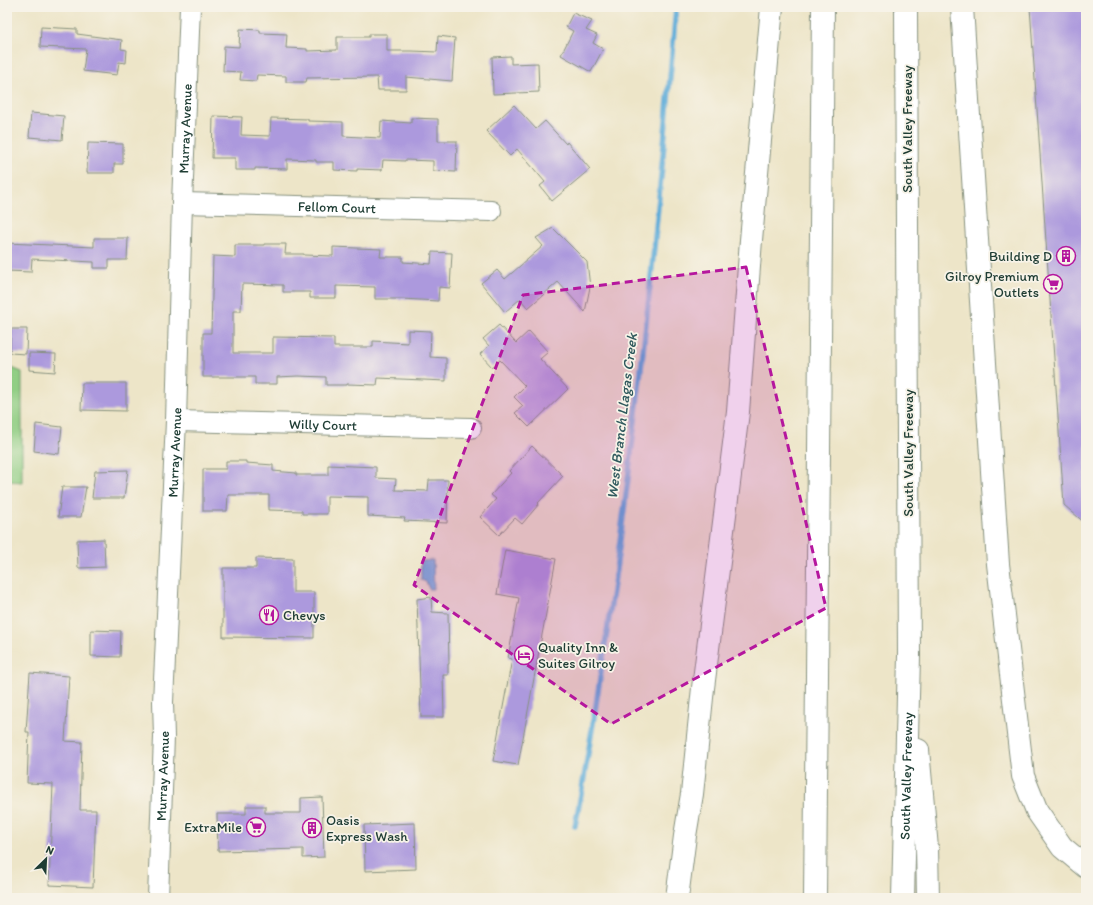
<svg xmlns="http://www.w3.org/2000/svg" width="1093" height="905" viewBox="0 0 1093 905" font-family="Itim,sans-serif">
<rect width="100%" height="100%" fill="#f7f3e8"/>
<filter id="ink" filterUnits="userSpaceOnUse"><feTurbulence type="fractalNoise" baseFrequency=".025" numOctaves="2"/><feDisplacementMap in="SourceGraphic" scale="8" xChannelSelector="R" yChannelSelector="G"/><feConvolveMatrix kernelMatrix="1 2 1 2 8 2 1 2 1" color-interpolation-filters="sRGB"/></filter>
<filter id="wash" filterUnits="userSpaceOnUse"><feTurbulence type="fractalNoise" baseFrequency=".012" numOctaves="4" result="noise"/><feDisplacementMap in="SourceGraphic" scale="16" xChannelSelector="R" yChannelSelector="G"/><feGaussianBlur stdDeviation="0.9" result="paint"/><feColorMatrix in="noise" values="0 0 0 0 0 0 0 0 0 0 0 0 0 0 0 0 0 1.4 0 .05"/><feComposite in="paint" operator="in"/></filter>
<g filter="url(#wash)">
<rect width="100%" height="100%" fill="#ede5c8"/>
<path fill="#91ce84" stroke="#58865c" d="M 7,366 L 22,372 L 22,482 L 7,481 Z"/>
<path fill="#60add9" stroke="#407586" d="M 433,560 L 434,589 L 429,589 L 426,582 L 421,580 L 421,561 Z"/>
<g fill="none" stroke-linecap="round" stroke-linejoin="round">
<path stroke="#60add9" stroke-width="5.5" d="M 575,826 C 591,746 602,665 614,584 C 641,393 660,200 676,7"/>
</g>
<g id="blocks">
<path fill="#ac99dd" d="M 1030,7 L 1086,7 L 1086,524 L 1064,505 Z
M 573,13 L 592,21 L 586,30 L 597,35 L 593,43 L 603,49 L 591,72 L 561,55 L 573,31 L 566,27 Z
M 41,27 L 77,29 L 77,34 L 122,40 L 121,49 L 127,50 L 126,63 L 119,62 L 117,75 L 83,71 L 86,49 L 40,47 Z
M 240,29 L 260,30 L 260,33 L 287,34 L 286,48 L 307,49 L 307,51 L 337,50 L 337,37 L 369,37 L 369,34 L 387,34 L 387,51 L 412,51 L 437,52 L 438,36 L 455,38 L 452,81 L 406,77 L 406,90 L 378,90 L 377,77 L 307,78 L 306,82 L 286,82 L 286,76 L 257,75 L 256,81 L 240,80 L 241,72 L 223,71 L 224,46 L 239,47 Z
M 511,56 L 511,64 L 538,63 L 539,92 L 493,94 L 492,57 Z
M 514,105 L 536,129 L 545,121 L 566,144 L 567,142 L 590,169 L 552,201 L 540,186 L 545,182 L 517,149 L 510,156 L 486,131 Z
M 31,113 L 64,116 L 62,140 L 29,137 Z
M 213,116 L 242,117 L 241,135 L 270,136 L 271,118 L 308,119 L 308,121 L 343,122 L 343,136 L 380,138 L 381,121 L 411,123 L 411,118 L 438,119 L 438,141 L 457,141 L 456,172 L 433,171 L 433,161 L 405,160 L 405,161 L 383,160 L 382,170 L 357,169 L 357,171 L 334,170 L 334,162 L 316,162 L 316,160 L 287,159 L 287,169 L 255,168 L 255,170 L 235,170 L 235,158 L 212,158 Z
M 88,143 L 123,144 L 123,164 L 114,164 L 114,173 L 87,173 Z
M 553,228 L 587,262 L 590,287 L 585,312 L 558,282 L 528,308 L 520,299 L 505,312 L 481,283 L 497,270 L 505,279 L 543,246 L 536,238 Z
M 94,238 L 128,238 L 127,260 L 109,260 L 109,268 L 94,268 L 94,262 L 32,259 L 31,272 L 7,271 L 7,243 L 94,247 Z
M 264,244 L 286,244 L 285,254 L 304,254 L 304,255 L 333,256 L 333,247 L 381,249 L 380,257 L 403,257 L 403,262 L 431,264 L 432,252 L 452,253 L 450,288 L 439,287 L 438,301 L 402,299 L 375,299 L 375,287 L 336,286 L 336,298 L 310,298 L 310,292 L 283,292 L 283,285 L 242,284 L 241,311 L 233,311 L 233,353 L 273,353 L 273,337 L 334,338 L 334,347 L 373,347 L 373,341 L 408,343 L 408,330 L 431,331 L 430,357 L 446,358 L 446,381 L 378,378 L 377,385 L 347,384 L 347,385 L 326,385 L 326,377 L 298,376 L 277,377 L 277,384 L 255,384 L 255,377 L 203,377 L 203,333 L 211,333 L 213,256 L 235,257 L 235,245 L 264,245 Z
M 499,325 L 516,343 L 529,331 L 548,352 L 540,359 L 568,389 L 529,427 L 515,413 L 523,406 L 514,397 L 525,386 L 500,360 L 492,367 L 480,354 L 489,346 L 483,339 Z
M 11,329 L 27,329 L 26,354 L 10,353 Z
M 29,353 L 56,354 L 55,372 L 29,370 Z
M 82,383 L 126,383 L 126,411 L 81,410 Z
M 36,424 L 62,427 L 59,454 L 34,451 Z
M 532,446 L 563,476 L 538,503 L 539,504 L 522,524 L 515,518 L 499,535 L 480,517 L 496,499 L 491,495 L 511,473 L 509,471 Z
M 226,461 L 246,461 L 246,463 L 273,465 L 273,471 L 296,473 L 296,475 L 328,475 L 328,465 L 376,467 L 376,478 L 396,479 L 395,490 L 428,491 L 429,480 L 448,480 L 447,523 L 404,521 L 405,518 L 368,516 L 368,497 L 327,496 L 327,514 L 302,514 L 302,511 L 269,510 L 269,495 L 228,495 L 227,511 L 203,511 L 203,469 L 226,469 Z
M 128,470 L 124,498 L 92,498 L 95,471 Z
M 62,487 L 86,487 L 81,517 L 58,517 Z
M 104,539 L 105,567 L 78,568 L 77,540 Z
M 505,550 L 556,559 L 518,765 L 493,761 L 512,659 L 508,658 L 519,598 L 497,594 Z
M 256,558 L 293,559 L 293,592 L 314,592 L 314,638 L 223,637 L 223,568 L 256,568 Z
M 431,597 L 432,612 L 448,613 L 449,664 L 448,664 L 448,675 L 443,675 L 444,717 L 421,717 L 417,599 Z
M 91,630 L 121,631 L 120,657 L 91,656 Z
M 30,673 L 69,676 L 65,741 L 82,742 L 80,810 L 96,810 L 93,887 L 49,885 L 53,784 L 27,783 L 29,732 L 26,732 Z
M 322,797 L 324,857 L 303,858 L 303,849 L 218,851 L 217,814 L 246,814 L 246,806 L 265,806 L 265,813 L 301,813 L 301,798 Z
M 415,823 L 416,869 L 365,871 L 364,825 Z"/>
</g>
</g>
<g filter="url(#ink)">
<use href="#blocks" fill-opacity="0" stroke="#86917e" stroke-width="1"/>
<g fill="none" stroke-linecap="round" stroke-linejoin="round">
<defs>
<g id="minor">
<path id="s1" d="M 182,203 L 491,211"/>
<path id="s2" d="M 176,421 L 471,428"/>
<path id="s3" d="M 158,898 L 164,737 L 163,702 L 176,421 L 182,203 L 190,7"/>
</g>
<g id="motorway">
<path d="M 962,7 L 998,564 L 1023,776 L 1037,811 L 1062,847 L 1086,867"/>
<path d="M 918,750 L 927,848 L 928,898"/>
<path d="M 677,898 L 685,836 L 692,794 L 703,688 L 738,412 L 751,240 L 772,7"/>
<path d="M 815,898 L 823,7"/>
<path id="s4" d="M 903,898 L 909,656 L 906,7"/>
</g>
</defs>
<use href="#minor" stroke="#86917e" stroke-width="22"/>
<use href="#motorway" stroke="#86917e" stroke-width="24"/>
<use href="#minor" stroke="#fff" stroke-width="20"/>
<use href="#motorway" stroke="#fff" stroke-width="22"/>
</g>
</g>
<path fill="#b5179e" fill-opacity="0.2" stroke="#b5179e" stroke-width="3" stroke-dasharray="8 5" stroke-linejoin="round" d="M 746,267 L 826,608 L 611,724 L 414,585 L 523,295 Z"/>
<defs>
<symbol id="building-ring" viewBox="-11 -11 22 22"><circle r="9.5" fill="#f7f3e8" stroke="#b5179e" stroke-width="1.5"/><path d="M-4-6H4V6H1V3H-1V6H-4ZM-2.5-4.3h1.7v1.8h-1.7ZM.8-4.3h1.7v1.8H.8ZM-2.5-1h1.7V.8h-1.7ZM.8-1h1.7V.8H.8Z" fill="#b5179e"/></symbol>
<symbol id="supermarket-ring" viewBox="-11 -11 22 22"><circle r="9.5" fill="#f7f3e8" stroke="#b5179e" stroke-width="1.5"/><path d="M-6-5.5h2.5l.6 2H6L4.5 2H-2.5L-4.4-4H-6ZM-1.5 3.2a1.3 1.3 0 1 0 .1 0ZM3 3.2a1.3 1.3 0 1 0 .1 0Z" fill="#b5179e"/></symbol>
<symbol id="restaurant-ring" viewBox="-11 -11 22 22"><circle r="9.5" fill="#f7f3e8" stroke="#b5179e" stroke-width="1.5"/><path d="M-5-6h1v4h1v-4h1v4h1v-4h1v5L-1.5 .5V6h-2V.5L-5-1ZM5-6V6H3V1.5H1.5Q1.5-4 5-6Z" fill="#b5179e"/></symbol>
<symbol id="hotel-ring" viewBox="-11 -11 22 22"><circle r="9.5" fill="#f7f3e8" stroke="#b5179e" stroke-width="1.5"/><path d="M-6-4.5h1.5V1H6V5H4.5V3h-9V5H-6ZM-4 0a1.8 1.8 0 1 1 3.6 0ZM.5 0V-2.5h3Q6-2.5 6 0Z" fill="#b5179e"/></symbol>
</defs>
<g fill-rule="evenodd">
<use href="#building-ring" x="1055" y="245" width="22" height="22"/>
<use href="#supermarket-ring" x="1042" y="273" width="22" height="22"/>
<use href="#restaurant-ring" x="258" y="604" width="22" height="22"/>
<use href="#hotel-ring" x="513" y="644" width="22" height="22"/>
<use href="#supermarket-ring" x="245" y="816" width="22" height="22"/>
<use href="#building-ring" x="301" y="817" width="22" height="22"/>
</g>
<g text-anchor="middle" stroke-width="3.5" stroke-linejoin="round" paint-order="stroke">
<g font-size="14" fill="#1f3d34" stroke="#f7f3e8">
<text dy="5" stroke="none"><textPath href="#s3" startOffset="770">Murray Avenue</textPath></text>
<text transform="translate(907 129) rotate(-90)" y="5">South Valley Freeway</text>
<text dy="5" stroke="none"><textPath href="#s1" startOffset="155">Fellom Court</textPath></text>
<text dy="5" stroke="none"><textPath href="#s2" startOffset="147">Willy Court</textPath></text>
<text dy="5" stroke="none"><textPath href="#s3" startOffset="446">Murray Avenue</textPath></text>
<text transform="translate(908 453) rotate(-90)" y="5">South Valley Freeway</text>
<text dy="5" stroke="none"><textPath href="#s3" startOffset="122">Murray Avenue</textPath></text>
<text dy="5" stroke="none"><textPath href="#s4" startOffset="122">South Valley Freeway</textPath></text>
</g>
<g font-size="14" fill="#1f3d34" stroke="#f7f3e8" text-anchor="end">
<text x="1052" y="261">Building D</text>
<text x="1039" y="281">Gilroy Premium<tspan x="1039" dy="16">Outlets</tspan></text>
<text x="283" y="620" text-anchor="start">Chevys</text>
<text x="538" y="652" text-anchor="start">Quality Inn &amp;<tspan x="538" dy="16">Suites Gilroy</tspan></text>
<text x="326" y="825" text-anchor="start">Oasis<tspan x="326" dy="16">Express Wash</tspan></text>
<text x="242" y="832">ExtraMile</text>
</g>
<g font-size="15" font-style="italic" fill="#2f595d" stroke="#f7f3e8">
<text transform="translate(622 416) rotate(-83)" y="5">West Branch Llagas Creek</text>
</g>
</g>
<rect width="1093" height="905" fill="none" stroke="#f7f3e8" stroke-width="24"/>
<g transform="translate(46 859) rotate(24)" stroke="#f7f3e8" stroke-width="3" paint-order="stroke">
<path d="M0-3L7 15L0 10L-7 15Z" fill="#1f3d34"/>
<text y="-6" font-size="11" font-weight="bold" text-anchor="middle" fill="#1f3d34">N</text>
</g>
</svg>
